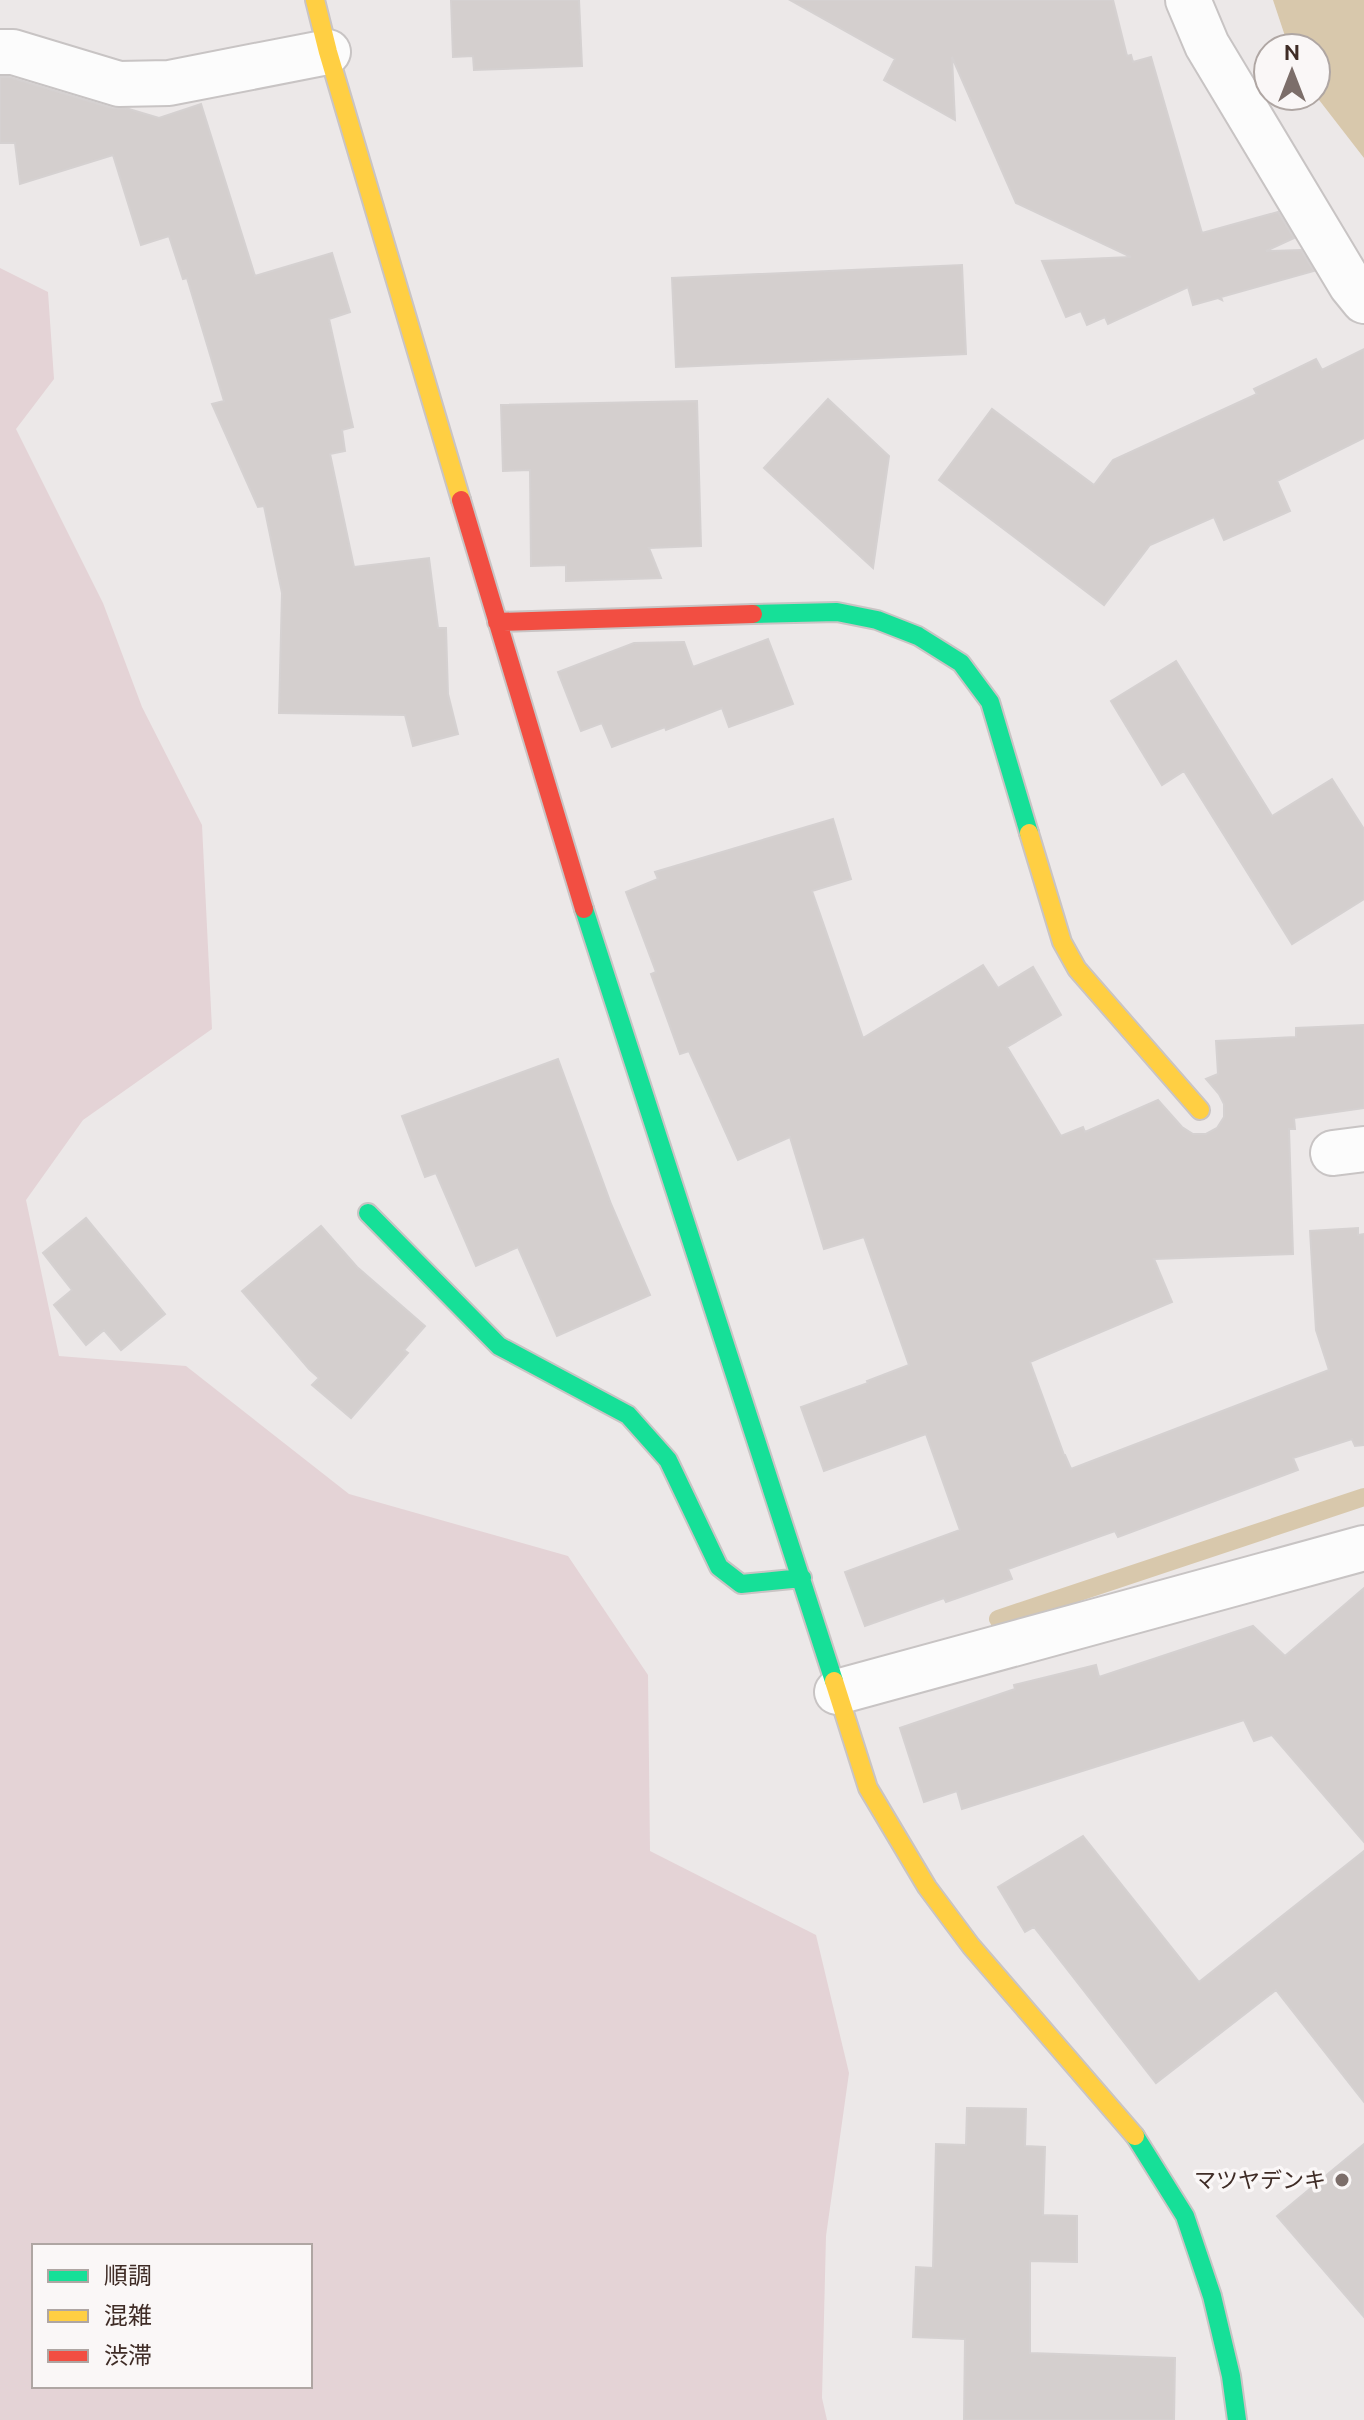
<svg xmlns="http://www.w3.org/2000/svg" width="1364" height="2420" viewBox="0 0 1364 2420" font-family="Ubuntu,'Noto Sans JP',sans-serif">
<rect width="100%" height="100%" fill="#ece8e8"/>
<path fill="#e4d3d6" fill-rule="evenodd" d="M 0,268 L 48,292 L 54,379 L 16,429 L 103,603 L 142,707 L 202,825 L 212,1029 L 83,1120 L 26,1200 L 59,1356 L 186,1366 L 349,1494 L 568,1556 L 648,1675 L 650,1851 L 816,1935 L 849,2073 L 826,2236 L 822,2398 L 827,2420 L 0,2420 ZM 34,2246 L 310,2246 L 310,2386 L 34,2386 Z"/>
<path fill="#d8c8ac" d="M 1273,0 L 1364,0 L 1364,158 L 1316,96 L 1316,48 L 1289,48 Z"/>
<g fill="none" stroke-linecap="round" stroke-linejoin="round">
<path stroke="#d8c8ac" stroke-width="18" d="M 998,1619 L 1364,1497"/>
</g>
<path fill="#d4cfce" stroke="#d5d1d1" stroke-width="2" d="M 451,0 L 579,0 L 582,66 L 474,70 L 473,56 L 453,57 Z
M 790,0 L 1113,0 L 1127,56 L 1131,55 L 1133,62 L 1151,57 L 1202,233 L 1278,212 L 1294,238 L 1266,251 L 1301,250 L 1314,271 L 1221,297 L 1222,300 L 1218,298 L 1193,305 L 1188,287 L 1108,324 L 1105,317 L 1087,325 L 1081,311 L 1066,317 L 1042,261 L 1131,257 L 1016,203 L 952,57 L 955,120 L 884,80 L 895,59 Z
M 0,77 L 9,77 L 112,108 L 129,109 L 159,118 L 201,104 L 255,276 L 332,253 L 350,312 L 329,319 L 353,427 L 342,430 L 345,451 L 330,454 L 354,567 L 429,558 L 438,628 L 446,628 L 448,694 L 458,734 L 413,746 L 405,715 L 279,713 L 282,593 L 264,506 L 258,507 L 212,404 L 224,401 L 187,278 L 183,279 L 169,236 L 141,245 L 113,155 L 20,184 L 15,143 L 0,143 Z
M 962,265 L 966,354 L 676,367 L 672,278 Z
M 1364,349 L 1364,438 L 1277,481 L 1290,511 L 1224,540 L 1214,517 L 1150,545 L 1104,605 L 939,480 L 992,409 L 1094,485 L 1113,460 L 1257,394 L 1254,389 L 1316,359 L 1322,370 Z
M 828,399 L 889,456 L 873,568 L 764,468 Z
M 697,401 L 701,546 L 649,548 L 661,578 L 566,581 L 566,565 L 531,566 L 530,470 L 503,471 L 501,405 Z
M 768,639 L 793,704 L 729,727 L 722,708 L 666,730 L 665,727 L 612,747 L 602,723 L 581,731 L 558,672 L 634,643 L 684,642 L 693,667 Z
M 1176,661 L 1272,816 L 1332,779 L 1364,829 L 1364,899 L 1292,944 L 1184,771 L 1162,785 L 1111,701 Z
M 833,819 L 851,879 L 812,891 L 863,1038 L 983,965 L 998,988 L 1033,967 L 1061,1015 L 1007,1047 L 1061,1136 L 1083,1127 L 1085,1132 L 1158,1100 L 1182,1127 L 1193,1134 L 1206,1134 L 1217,1128 L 1224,1117 L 1224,1104 L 1219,1094 L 1206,1079 L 1218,1074 L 1216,1041 L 1296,1037 L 1296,1028 L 1364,1025 L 1364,1108 L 1294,1118 L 1295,1129 L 1289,1129 L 1293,1254 L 1154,1259 L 1172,1302 L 1030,1362 L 1064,1455 L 1065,1455 L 1071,1469 L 1329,1370 L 1316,1330 L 1310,1231 L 1358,1228 L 1358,1235 L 1364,1234 L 1364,1445 L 1355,1446 L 1352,1439 L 1293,1458 L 1298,1470 L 1118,1537 L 1115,1531 L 1008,1569 L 1012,1579 L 946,1602 L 944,1598 L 865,1626 L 845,1572 L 960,1530 L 926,1434 L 824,1471 L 801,1407 L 868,1383 L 867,1381 L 909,1365 L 864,1237 L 824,1249 L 790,1137 L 738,1160 L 689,1051 L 680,1054 L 651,974 L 656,972 L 626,892 L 658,879 L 655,872 Z
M 558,1059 L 611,1204 L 650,1295 L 557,1336 L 518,1247 L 476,1266 L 436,1173 L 425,1177 L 402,1116 Z
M 86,1218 L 165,1314 L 121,1350 L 104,1330 L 86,1345 L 54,1305 L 72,1290 L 43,1253 Z
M 321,1226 L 357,1267 L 425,1326 L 404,1350 L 408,1353 L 351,1418 L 312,1385 L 319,1378 L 309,1369 L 242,1291 Z
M 1364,1588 L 1364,1842 L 1272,1735 L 1254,1741 L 1244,1720 L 962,1809 L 957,1791 L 924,1802 L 900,1728 L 1015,1689 L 1014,1685 L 1096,1665 L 1099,1677 L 1253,1626 L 1285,1656 Z
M 1083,1836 L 1199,1982 L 1364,1851 L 1364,2102 L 1276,1990 L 1156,2083 L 1034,1927 L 1025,1932 L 998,1887 Z
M 967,2108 L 1026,2109 L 1025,2146 L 1045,2147 L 1043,2215 L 1077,2216 L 1077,2262 L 1030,2261 L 1030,2353 L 1175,2358 L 1174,2420 L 964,2420 L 965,2339 L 913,2337 L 916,2267 L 933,2268 L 936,2144 L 966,2145 Z
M 1364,2144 L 1364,2317 L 1277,2216 Z"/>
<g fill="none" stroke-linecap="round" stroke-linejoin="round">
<defs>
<path id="street" d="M 1188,0 L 1207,45 L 1351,285 L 1364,301
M 0,52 L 13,52 L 119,84 L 169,83 L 328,52
M 1333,1153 L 1364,1149
M 837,1692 L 1364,1548"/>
<path id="fast" d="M 753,614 L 837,612 L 877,620 L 918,636 L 961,663 L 990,702 L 1029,833
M 584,909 L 834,1681
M 368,1213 L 499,1346 L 628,1415 L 668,1460 L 719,1567 L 741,1584 L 802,1578
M 1135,2136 L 1185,2216 L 1212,2296 L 1231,2376 L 1237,2420"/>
<path id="slow" d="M 315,0 L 328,52 L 461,500
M 1029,833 L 1062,942 L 1077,969 L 1200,1110
M 834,1681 L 868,1788 L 927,1887 L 971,1946 L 1135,2136"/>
<path id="jam" d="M 461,500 L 584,909
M 497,622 L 753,614"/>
</defs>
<use href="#street" stroke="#c8c4c4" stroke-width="48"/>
<use href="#fast" stroke="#c9c4c4" stroke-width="22"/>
<use href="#slow" stroke="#c9c4c4" stroke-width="22"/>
<use href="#jam" stroke="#c9c4c4" stroke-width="22"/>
<use href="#street" stroke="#fcfcfc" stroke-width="44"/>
<use href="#fast" stroke="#16e098" stroke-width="18"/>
<use href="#slow" stroke="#ffcf43" stroke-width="18"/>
<use href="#jam" stroke="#f24e42" stroke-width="18"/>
</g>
<circle fill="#7c6e6a" stroke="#faf7f7" stroke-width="3" cx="1342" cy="2180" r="8"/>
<g text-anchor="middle" stroke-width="7" stroke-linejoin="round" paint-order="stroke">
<g font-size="22" fill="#3f2c26" stroke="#faf7f7" text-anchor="end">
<text x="1326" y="2188">マツヤデンキ</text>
</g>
</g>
<rect x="32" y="2244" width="280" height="144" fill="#faf7f7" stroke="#afa6a3" stroke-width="2"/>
<rect x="48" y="2270" width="40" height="12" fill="#16e098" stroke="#afa6a3" stroke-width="2"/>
<text x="104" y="2284" font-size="24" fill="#3f2c26">順調</text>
<rect x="48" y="2310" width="40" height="12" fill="#ffcf43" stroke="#afa6a3" stroke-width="2"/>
<text x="104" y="2324" font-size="24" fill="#3f2c26">混雑</text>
<rect x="48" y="2350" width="40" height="12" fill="#f24e42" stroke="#afa6a3" stroke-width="2"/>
<text x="104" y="2364" font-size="24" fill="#3f2c26">渋滞</text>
<g transform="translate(1292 72)"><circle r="38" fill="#faf7f7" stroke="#afa6a3" stroke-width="2"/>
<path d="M0-6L14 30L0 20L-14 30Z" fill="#7c6e6a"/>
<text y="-12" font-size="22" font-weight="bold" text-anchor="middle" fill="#3f2c26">N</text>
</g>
</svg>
